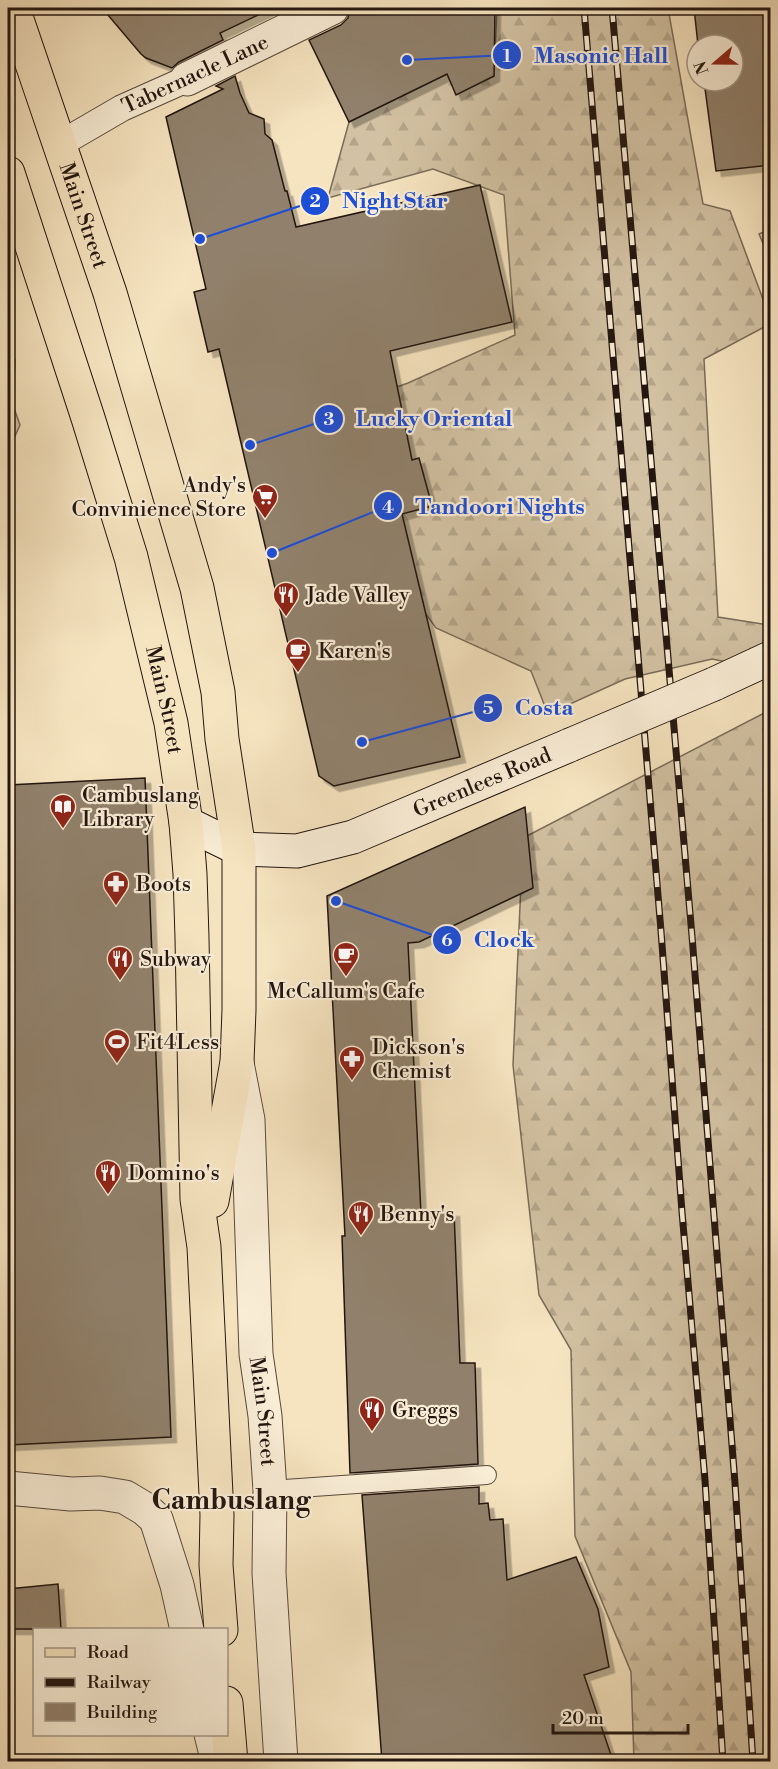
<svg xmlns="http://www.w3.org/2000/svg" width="778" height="1769" viewBox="0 0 778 1769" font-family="'Libre Bodoni',serif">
<defs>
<pattern id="forest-firs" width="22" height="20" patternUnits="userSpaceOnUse" patternTransform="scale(1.5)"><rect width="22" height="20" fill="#d2c1a2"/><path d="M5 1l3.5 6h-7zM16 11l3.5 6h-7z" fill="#b4a58a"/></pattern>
<pattern id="park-dots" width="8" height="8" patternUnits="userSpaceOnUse" patternTransform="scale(1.5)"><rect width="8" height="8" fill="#d2c1a2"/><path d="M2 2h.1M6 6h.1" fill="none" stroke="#b4a58a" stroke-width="1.8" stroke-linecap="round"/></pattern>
<filter id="shadow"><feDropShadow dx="5.5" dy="5.5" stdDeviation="0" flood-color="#0004"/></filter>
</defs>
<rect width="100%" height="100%" fill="#f6e4c0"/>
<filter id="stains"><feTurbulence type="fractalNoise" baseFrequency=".00333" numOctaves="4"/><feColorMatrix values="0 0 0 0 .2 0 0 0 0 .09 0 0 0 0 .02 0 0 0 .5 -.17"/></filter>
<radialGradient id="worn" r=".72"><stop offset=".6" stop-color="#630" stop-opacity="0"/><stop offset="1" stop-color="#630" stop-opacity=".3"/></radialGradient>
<path fill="#d2c1a2" stroke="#7a6c59" stroke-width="1.5" d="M 15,360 L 13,405 L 20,425 L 8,452 L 8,362 Z"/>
<path fill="url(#forest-firs)" stroke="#7a6c59" stroke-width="1.5" d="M 497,8 L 668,8 L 703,204 L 730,211 L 770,318 L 770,324 L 704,359 L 718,617 L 768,625 L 761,650 L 737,664 L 712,659 L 625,679 L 548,714 L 531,671 L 436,628 L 374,543 L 336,409 L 408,383 L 515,335 L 504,195 L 433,169 L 328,198 L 349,122 L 447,74 L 457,94 L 494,76 Z
M 770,710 L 770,1761 L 634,1761 L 631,1672 L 575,1536 L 571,1350 L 539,1295 L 513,1065 L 523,838 Z"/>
<path fill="url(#park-dots)" stroke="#7a6c59" stroke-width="1.5" d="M 770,229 L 770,260 L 759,234 Z"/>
<path fill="#91816c" stroke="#231610" stroke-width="1.5" filter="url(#shadow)" d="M 102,8 L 273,8 L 220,33 L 223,40 L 179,62 L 172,68 L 146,58 L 141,54 Z
M 350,8 L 495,8 L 494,76 L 456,95 L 447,74 L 349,122 L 309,40 L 341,25 L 348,18 Z
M 694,8 L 768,8 L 771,30 L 771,165 L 716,171 L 704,81 L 733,81 L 733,45 L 698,45 Z
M 235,76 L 240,93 L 249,113 L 264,119 L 265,134 L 272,140 L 285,191 L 287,191 L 296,227 L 480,185 L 512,322 L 390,351 L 412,460 L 419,458 L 432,506 L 402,514 L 460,757 L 334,786 L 319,776 L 219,349 L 208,352 L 194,292 L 206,289 L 166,117 L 223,89 L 216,86 Z
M 145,778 L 171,1437 L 8,1445 L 8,785 Z
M 525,807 L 533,888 L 419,942 L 408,943 L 421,1214 L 454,1211 L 460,1363 L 475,1363 L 478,1464 L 350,1473 L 342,1236 L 345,1236 L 327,896 Z
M 479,1487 L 479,1504 L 488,1503 L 490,1520 L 503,1519 L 507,1580 L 576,1557 L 598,1609 L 609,1667 L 584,1675 L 613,1761 L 382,1761 L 362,1495 Z
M 58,1584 L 61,1629 L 8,1629 L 8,1589 Z"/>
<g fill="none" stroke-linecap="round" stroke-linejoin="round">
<defs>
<path id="service" d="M 270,1490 L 487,1475"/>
<path id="pedestrian" d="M 60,144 L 122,108 L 187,79"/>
<g id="minor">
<path d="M 187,79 L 332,8"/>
<path id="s1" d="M 237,1063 L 248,1120 L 256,1354 L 265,1416 L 270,1490 L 269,1573 L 281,1762"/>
<path d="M 8,1488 L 71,1494 L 100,1493 L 125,1497 L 145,1509 L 156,1519 L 177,1585 L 187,1630"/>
<path d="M 211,1734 L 218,1762"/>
</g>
<g id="secondary">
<path d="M 714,684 L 770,658"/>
<path id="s2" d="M 186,823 L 239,849 L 297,851 L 353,837 L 570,745"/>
</g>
<g id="primary">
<path id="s3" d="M 13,8 L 110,293 L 197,588 L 218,692 L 222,739 L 239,849 L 239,1010 L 237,1062 L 212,1201"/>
<path id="s4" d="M 8,173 L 88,418 L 131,557 L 171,723 L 186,823 L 190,874 L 192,938 L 197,1199 L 204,1247 L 217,1515 L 216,1565 L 221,1630"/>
<path d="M 226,1703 L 231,1762"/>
</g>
</defs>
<use href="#service" stroke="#584a3c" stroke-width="20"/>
<use href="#pedestrian" stroke="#584a3c" stroke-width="28"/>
<use href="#minor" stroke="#584a3c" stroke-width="35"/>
<use href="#secondary" stroke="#231610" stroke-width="35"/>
<use href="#primary" stroke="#231610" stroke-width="35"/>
<use href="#service" stroke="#f9edd6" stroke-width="18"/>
<use href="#pedestrian" stroke="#f9edd6" stroke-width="26"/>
<use href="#minor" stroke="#f9edd6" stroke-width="33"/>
<use href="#secondary" stroke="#f9edd6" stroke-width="33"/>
<use href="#primary" stroke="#f6e4c0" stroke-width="33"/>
<defs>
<path id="rail" d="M 584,8 L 661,931 L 682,1212 L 705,1480 L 723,1762
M 612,8 L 692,936 L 735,1483 L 753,1762"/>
</defs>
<use href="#rail" stroke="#231610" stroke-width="7"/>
<use href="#rail" stroke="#f9edd6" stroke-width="4.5" stroke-dasharray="14" stroke-linecap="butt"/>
<defs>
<path id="secondary-bridge" d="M 570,745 L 714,684"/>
</defs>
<use href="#secondary-bridge" stroke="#231610" stroke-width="35" stroke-linecap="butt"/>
<use href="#secondary-bridge" stroke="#f9edd6" stroke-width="33"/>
</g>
<defs>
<symbol id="supermarket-pin" viewBox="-11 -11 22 30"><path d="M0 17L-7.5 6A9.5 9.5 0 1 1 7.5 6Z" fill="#8f2418" stroke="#f9edd6"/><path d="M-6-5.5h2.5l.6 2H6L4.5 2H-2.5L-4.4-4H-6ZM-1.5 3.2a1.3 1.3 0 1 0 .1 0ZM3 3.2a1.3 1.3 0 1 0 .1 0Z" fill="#fff"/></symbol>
<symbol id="restaurant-pin" viewBox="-11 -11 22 30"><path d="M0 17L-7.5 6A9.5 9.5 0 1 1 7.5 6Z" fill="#8f2418" stroke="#f9edd6"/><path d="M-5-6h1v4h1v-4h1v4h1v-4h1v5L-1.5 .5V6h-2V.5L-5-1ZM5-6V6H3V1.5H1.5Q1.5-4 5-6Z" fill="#fff"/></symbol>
<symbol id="cafe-pin" viewBox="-11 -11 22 30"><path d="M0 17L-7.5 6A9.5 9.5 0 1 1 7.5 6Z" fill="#8f2418" stroke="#f9edd6"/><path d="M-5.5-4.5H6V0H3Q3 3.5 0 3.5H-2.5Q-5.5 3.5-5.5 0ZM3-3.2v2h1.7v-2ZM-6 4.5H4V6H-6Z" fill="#fff"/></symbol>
<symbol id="library-pin" viewBox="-11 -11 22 30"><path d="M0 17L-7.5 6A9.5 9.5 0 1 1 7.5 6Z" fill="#8f2418" stroke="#f9edd6"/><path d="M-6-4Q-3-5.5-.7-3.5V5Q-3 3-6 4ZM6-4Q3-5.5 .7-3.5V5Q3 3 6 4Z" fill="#fff"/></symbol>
<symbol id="pharmacy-pin" viewBox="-11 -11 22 30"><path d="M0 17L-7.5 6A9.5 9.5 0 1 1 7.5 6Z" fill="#8f2418" stroke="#f9edd6"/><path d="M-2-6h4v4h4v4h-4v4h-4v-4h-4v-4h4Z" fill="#fff"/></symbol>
<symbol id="stadium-pin" viewBox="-11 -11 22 30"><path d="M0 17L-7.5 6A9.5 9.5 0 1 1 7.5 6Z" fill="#8f2418" stroke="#f9edd6"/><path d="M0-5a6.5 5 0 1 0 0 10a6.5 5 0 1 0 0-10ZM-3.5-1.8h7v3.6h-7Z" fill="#fff"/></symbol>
</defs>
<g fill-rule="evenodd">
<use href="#supermarket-pin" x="250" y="482" width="30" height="40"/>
<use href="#restaurant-pin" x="271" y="580" width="30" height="40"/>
<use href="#cafe-pin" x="283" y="636" width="30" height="40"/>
<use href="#library-pin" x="48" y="792" width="30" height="40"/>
<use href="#pharmacy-pin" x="101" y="869" width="30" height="40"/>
<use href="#cafe-pin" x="331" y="940" width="30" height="40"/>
<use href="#restaurant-pin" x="105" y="944" width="30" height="40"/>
<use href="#stadium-pin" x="102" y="1027" width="30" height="40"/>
<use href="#pharmacy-pin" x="337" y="1044" width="30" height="40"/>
<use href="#restaurant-pin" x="93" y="1158" width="30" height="40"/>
<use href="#restaurant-pin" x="346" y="1199" width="30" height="40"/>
<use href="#restaurant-pin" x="357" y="1395" width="30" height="40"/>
</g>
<g text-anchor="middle" stroke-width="4.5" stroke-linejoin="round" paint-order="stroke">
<g font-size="21" fill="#231610" stroke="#f9edd6">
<text transform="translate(195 74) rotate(-25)" y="7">Tabernacle Lane</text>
<text dy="7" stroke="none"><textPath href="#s3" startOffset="219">Main Street</textPath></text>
<text dy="7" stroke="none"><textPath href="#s4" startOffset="550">Main Street</textPath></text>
<text dy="7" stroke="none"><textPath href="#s2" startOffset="315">Greenlees Road</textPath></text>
<text dy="7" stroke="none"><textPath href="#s1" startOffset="350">Main Street</textPath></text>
</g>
<g font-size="21" fill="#231610" stroke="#f9edd6" text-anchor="start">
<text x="246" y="492" text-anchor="end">Andy's<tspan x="246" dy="24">Convinience Store</tspan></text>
<text x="306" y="602">Jade Valley</text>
<text x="318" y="658">Karen's</text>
<text x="82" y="802">Cambuslang<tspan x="82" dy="24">Library</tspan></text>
<text x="136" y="891">Boots</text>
<text x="140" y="966">Subway</text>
<text x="346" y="998" text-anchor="middle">McCallum's Cafe</text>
<text x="136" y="1049">Fit4Less</text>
<text x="372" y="1054">Dickson's<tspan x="372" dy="24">Chemist</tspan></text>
<text x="128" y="1180">Domino's</text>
<text x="380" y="1221">Benny's</text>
<text x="392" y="1417">Greggs</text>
</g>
<g font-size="27" font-weight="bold" fill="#231610" stroke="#f9edd6">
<text x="231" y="1509">Cambuslang</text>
</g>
</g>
<path fill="none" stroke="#1d4ed8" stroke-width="2" d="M407 60L507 55M200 239L315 201M250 445L329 419M272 553L388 506M362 742L488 708M336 901L447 940"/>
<g fill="#1d4ed8" stroke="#f9edd6" stroke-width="2">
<circle cx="407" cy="60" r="6"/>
<circle cx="200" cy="239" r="6"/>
<circle cx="250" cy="445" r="6"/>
<circle cx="272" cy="553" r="6"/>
<circle cx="362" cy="742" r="6"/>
<circle cx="336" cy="901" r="6"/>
<circle cx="507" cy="55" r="15"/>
<circle cx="315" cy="201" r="15"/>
<circle cx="329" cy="419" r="15"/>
<circle cx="388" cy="506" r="15"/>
<circle cx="488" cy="708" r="15"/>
<circle cx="447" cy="940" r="15"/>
</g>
<g font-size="18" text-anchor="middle" font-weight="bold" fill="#fff">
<text x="507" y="62">1</text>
<text x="315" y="207">2</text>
<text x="329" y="425">3</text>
<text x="388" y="513">4</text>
<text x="488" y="714">5</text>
<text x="447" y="946">6</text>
</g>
<g font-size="22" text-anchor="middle" font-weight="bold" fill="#1d4ed8" stroke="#f9edd6" stroke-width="4.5" stroke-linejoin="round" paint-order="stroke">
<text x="601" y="63">Masonic Hall</text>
<text x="395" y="208">Night Star</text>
<text x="434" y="426">Lucky Oriental</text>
<text x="500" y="514">Tandoori Nights</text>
<text x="544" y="715">Costa</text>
<text x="504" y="947">Clock</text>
</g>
<rect width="778" height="1769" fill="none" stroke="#f6e4c0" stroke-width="30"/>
<rect x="9" y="9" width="760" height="1751" fill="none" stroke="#231610" stroke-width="3"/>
<rect x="15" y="15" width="748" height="1739" fill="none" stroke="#231610" stroke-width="1.5"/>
<rect x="33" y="1628" width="195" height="108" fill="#f9edd6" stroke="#a39787" stroke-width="1.5"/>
<rect x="45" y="1648" width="30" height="9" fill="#f6e4c0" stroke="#a39787" stroke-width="1.5"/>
<text x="87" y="1658" font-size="18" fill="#231610">Road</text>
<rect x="45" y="1678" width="30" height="9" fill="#231610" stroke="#a39787" stroke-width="1.5"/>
<text x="87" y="1688" font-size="18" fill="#231610">Railway</text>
<rect x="45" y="1703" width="30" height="18" fill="#91816c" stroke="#a39787" stroke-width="1.5"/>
<text x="87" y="1718" font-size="18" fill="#231610">Building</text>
<g transform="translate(715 63) rotate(250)"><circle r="28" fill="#f9edd6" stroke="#a39787" stroke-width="1.5"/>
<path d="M0-4.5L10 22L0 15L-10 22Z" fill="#8f2418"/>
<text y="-9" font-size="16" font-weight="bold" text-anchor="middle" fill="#231610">N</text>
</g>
<path d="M553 1724v9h135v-9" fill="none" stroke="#231610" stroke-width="3"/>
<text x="562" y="1724" font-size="18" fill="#231610" stroke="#f9edd6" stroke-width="4.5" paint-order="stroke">20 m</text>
<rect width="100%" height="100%" filter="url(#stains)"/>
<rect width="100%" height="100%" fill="url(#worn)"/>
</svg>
